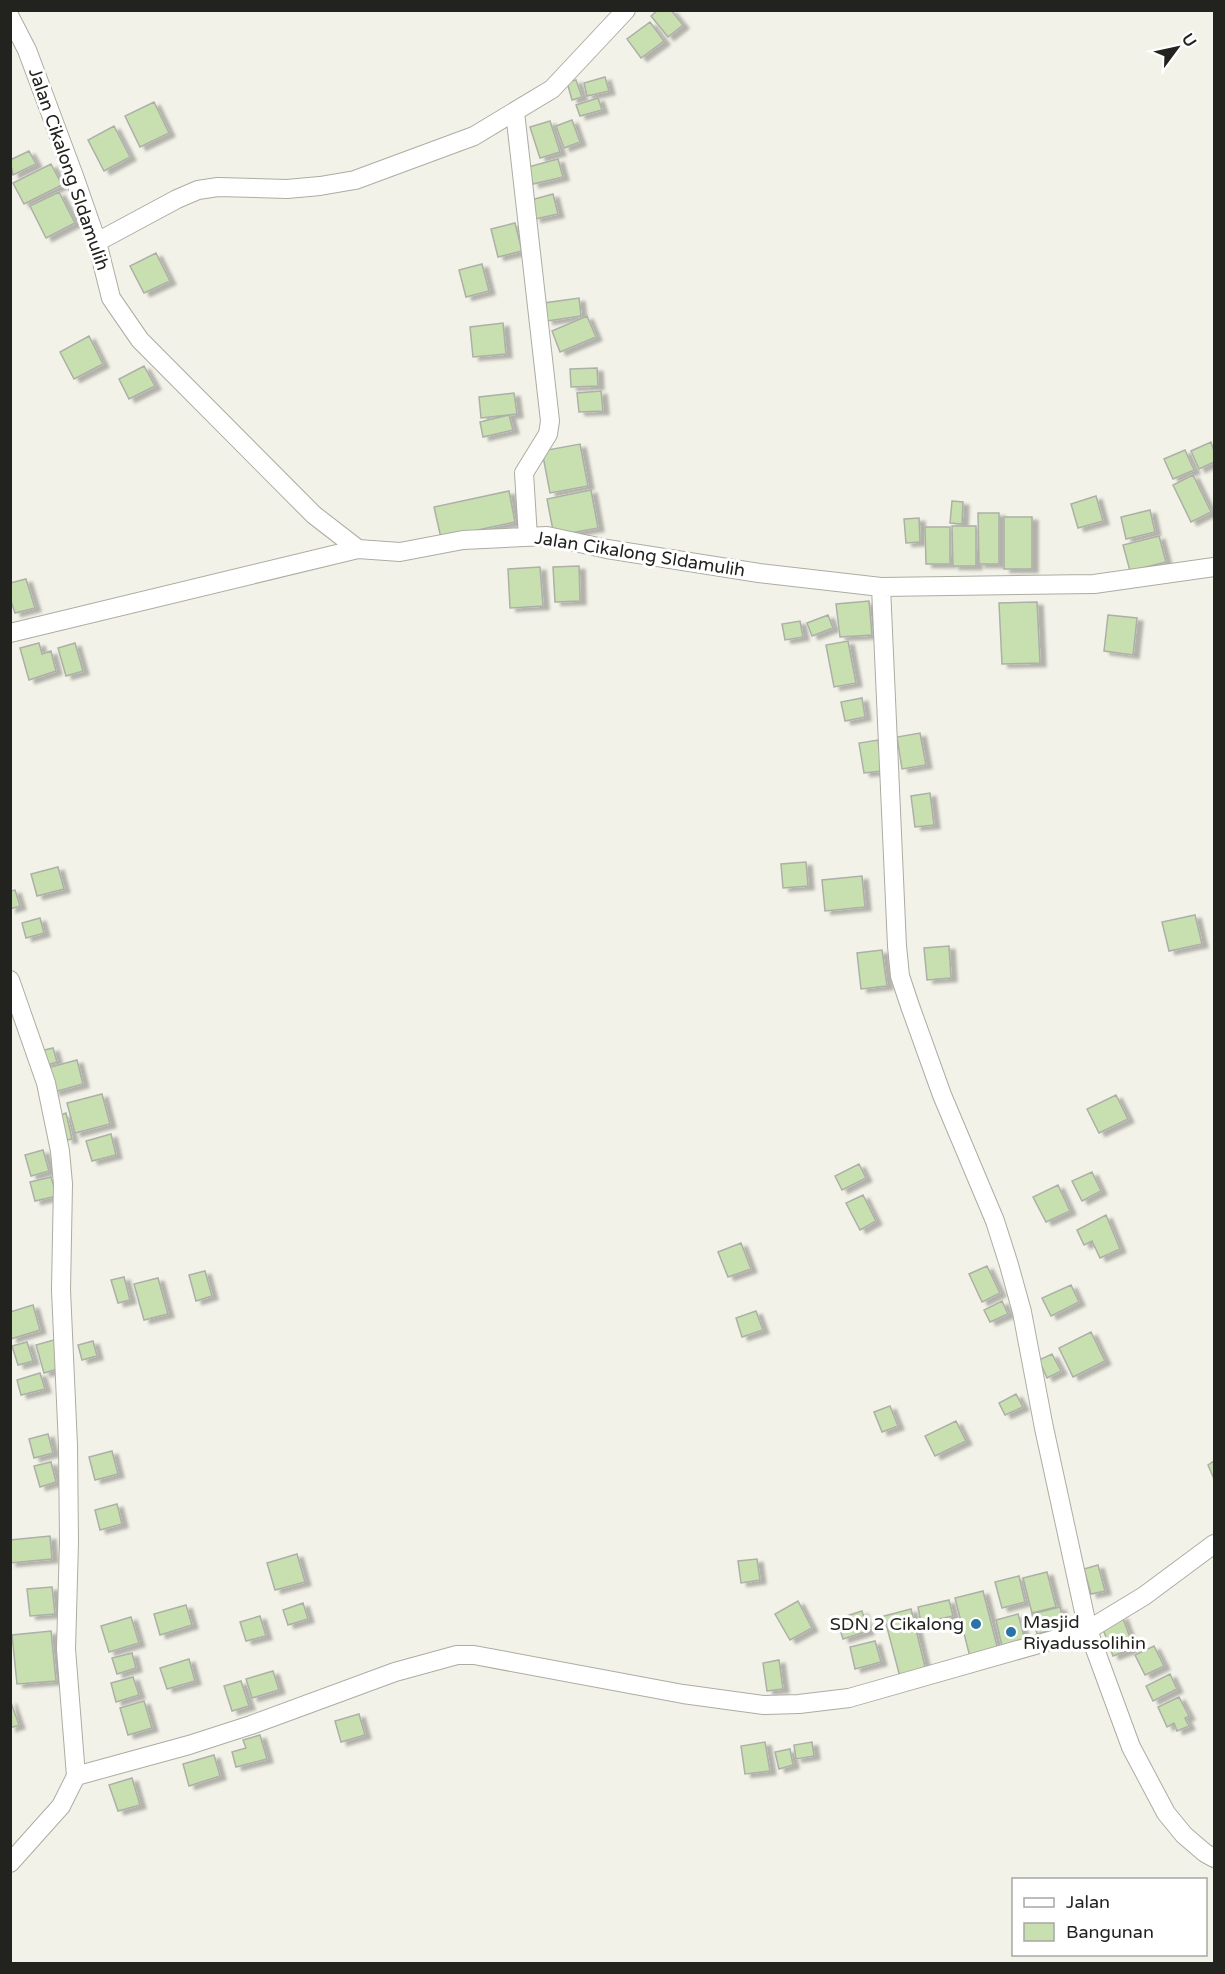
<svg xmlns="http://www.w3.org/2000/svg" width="1225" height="1974" viewBox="0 0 1225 1974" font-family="'Varela Round',sans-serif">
<defs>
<filter id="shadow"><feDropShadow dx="6" dy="3.5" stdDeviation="1.5" flood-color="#0004"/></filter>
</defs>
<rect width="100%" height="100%" fill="#f3f2e8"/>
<path fill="#c8e0af" stroke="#acb0a8" stroke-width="1.5" filter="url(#shadow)" d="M 658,10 L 671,10 L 683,25 L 668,37 L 651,16 Z
M 650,22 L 664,41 L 641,58 L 627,39 Z
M 605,77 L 609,91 L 587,96 L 584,83 Z
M 576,80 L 582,97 L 572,100 L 567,82 Z
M 598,98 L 602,110 L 580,116 L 576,105 Z
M 154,102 L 169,133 L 140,147 L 125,116 Z
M 572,120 L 580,142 L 564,148 L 556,126 Z
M 550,121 L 560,152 L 540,158 L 530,127 Z
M 114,126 L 130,157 L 104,171 L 88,140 Z
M 29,151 L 36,164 L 13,175 L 10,160 Z
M 558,159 L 563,177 L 533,184 L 528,167 Z
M 51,164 L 62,185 L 24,204 L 13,183 Z
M 59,192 L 75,223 L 46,238 L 30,206 Z
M 553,194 L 558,214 L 535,219 L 531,200 Z
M 515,223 L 522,251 L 498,257 L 491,229 Z
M 156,253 L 170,281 L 144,293 L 130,266 Z
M 482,264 L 489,291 L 466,297 L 459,270 Z
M 579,298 L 581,316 L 547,321 L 544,303 Z
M 587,316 L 596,337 L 560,352 L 552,331 Z
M 503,323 L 506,354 L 473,357 L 470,327 Z
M 89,336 L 103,364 L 74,379 L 60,352 Z
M 144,366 L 155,386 L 129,399 L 119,379 Z
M 597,368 L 598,386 L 571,387 L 570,369 Z
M 601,391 L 603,411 L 579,412 L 577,393 Z
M 514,393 L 517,414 L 481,418 L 479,397 Z
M 509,415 L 513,430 L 483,437 L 480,422 Z
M 1211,442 L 1214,451 L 1214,462 L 1199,469 L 1191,451 Z
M 580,444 L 588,486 L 550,493 L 542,451 Z
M 1185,450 L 1194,470 L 1173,479 L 1164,459 Z
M 1193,475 L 1211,512 L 1191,522 L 1173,485 Z
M 591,490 L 598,528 L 554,536 L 547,499 Z
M 509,491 L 515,522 L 441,538 L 434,507 Z
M 1096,496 L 1103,521 L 1078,528 L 1071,504 Z
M 952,501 L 963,502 L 962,524 L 950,523 Z
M 1150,510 L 1155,532 L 1126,539 L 1121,517 Z
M 978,513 L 999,513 L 999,564 L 979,564 Z
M 1004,517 L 1032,517 L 1032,569 L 1004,569 Z
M 919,518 L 920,542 L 906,543 L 904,519 Z
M 952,526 L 976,526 L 976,566 L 953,566 Z
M 925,527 L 950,527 L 950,564 L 926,564 Z
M 1159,536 L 1166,562 L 1130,571 L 1123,545 Z
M 579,566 L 580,601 L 555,602 L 553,567 Z
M 540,567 L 543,606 L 510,608 L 508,569 Z
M 26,579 L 35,608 L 15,613 L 10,598 L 10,583 Z
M 869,601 L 872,635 L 840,637 L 836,604 Z
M 1037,602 L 1040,663 L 1002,664 L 999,603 Z
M 828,615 L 833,628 L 812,636 L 807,623 Z
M 1108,615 L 1137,618 L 1133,655 L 1104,651 Z
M 800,621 L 803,637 L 785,640 L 782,624 Z
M 848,641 L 856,683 L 834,687 L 826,645 Z
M 39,643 L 42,654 L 51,651 L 56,671 L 29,680 L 20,648 Z
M 75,643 L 83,671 L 66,676 L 58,648 Z
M 862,698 L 865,717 L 845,721 L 841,702 Z
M 920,733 L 926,765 L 902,769 L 897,737 Z
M 878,740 L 882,771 L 864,773 L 859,743 Z
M 930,793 L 934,825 L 915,827 L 911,796 Z
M 806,862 L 808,886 L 783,888 L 781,864 Z
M 58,867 L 64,889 L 37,896 L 31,874 Z
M 862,876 L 865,907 L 825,911 L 822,880 Z
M 15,890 L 20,906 L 10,909 L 10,891 Z
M 1195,915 L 1202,944 L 1169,951 L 1162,922 Z
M 40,918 L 44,933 L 26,938 L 22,923 Z
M 949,946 L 951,978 L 927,980 L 924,948 Z
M 882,950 L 887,986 L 861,989 L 857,953 Z
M 53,1048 L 57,1062 L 44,1066 L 40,1051 Z
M 77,1060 L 83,1084 L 54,1092 L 47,1068 Z
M 102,1094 L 110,1124 L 75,1133 L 67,1103 Z
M 1116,1095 L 1128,1119 L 1099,1133 L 1087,1109 Z
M 66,1113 L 72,1139 L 67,1140 L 61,1115 Z
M 111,1134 L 116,1155 L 92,1161 L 86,1141 Z
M 43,1150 L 49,1171 L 31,1176 L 25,1155 Z
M 859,1164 L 866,1178 L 842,1190 L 835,1176 Z
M 1092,1172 L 1101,1191 L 1082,1201 L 1072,1181 Z
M 51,1177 L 57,1196 L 35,1201 L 30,1182 Z
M 1058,1185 L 1070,1211 L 1046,1222 L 1033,1197 Z
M 863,1195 L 876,1221 L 860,1230 L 846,1203 Z
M 1106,1215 L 1120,1249 L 1100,1258 L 1092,1241 L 1084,1245 L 1077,1230 Z
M 741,1243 L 751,1269 L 728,1277 L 718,1252 Z
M 987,1266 L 1000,1293 L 982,1302 L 969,1274 Z
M 205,1271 L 212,1296 L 196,1301 L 189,1275 Z
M 124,1277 L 130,1300 L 118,1303 L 111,1280 Z
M 158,1278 L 168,1314 L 144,1320 L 134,1284 Z
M 1071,1285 L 1079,1302 L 1051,1316 L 1042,1298 Z
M 1002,1301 L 1008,1314 L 990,1322 L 984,1310 Z
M 33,1305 L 40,1330 L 11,1339 L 10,1312 Z
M 756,1311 L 763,1330 L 742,1337 L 736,1318 Z
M 1091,1332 L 1105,1361 L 1073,1377 L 1059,1348 Z
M 54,1340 L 61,1368 L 44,1373 L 36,1345 Z
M 93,1341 L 97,1356 L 82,1360 L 78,1345 Z
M 27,1342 L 33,1361 L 18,1365 L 12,1346 Z
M 1052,1354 L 1061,1371 L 1047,1378 L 1039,1360 Z
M 40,1373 L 45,1389 L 21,1395 L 17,1380 Z
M 1016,1394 L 1023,1407 L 1005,1415 L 999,1403 Z
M 890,1406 L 898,1426 L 882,1432 L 874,1412 Z
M 956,1421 L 966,1441 L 935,1456 L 925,1436 Z
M 48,1434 L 53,1453 L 34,1458 L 29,1439 Z
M 112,1451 L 118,1474 L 95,1480 L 89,1457 Z
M 1214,1461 L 1214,1479 L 1208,1465 Z
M 51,1462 L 56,1482 L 40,1487 L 34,1466 Z
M 117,1504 L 122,1524 L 100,1530 L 95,1510 Z
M 50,1536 L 52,1559 L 10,1563 L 10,1540 Z
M 297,1554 L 305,1582 L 275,1590 L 267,1563 Z
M 757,1559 L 760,1580 L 741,1583 L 738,1561 Z
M 1098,1565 L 1105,1591 L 1091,1594 L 1084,1569 Z
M 1047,1572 L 1056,1607 L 1032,1613 L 1023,1578 Z
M 1019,1576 L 1025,1602 L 1002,1608 L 995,1582 Z
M 52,1587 L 55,1614 L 30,1616 L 27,1589 Z
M 983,1591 L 998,1650 L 970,1657 L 955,1598 Z
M 949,1600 L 953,1616 L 921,1623 L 918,1607 Z
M 798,1601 L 812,1628 L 790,1640 L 775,1614 Z
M 303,1603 L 308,1619 L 288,1625 L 283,1610 Z
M 186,1605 L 192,1625 L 160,1635 L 154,1614 Z
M 1060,1607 L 1065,1627 L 1037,1634 L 1032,1614 Z
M 911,1609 L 926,1671 L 900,1677 L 884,1616 Z
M 862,1611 L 868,1631 L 843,1639 L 837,1619 Z
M 1018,1614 L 1026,1644 L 1003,1650 L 996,1620 Z
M 260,1616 L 266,1636 L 246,1641 L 240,1622 Z
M 1122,1616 L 1134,1648 L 1113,1656 L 1101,1624 Z
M 131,1617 L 139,1643 L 109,1652 L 101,1626 Z
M 51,1631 L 56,1681 L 17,1684 L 12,1635 Z
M 875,1641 L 881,1662 L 855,1669 L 850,1647 Z
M 1154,1646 L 1164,1666 L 1145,1675 L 1135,1655 Z
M 132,1653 L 136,1668 L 117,1674 L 112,1658 Z
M 189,1659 L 195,1681 L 167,1689 L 160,1668 Z
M 779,1660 L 783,1689 L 767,1691 L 763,1663 Z
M 273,1671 L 279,1690 L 252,1698 L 246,1679 Z
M 1170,1674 L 1177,1689 L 1153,1701 L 1146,1686 Z
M 133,1677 L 139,1695 L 116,1702 L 111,1683 Z
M 241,1681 L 249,1706 L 232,1711 L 224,1686 Z
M 1179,1697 L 1189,1716 L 1185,1718 L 1189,1726 L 1177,1731 L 1174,1723 L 1167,1727 L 1158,1707 Z
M 10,1700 L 19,1725 L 10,1728 Z
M 144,1701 L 152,1728 L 128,1735 L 120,1708 Z
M 359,1714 L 365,1735 L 341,1742 L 335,1721 Z
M 260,1735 L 267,1759 L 236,1767 L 232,1752 L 246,1748 L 243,1740 Z
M 765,1742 L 770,1771 L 745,1774 L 741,1746 Z
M 812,1742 L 814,1756 L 796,1759 L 794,1745 Z
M 790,1749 L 793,1765 L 779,1769 L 775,1752 Z
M 214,1755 L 220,1776 L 189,1786 L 183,1764 Z
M 132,1778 L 140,1805 L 118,1811 L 109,1785 Z"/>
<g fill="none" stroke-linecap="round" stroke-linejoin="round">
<defs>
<path id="minor" d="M 10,17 L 27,50 L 74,176 L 97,242 L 111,298 L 140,340 L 314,515 L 358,549 L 400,552 L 463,540 L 547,536 L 607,549 L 759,573 L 881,587 L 1094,584 L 1214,567
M 515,112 L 550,421 L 548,434 L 524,473 L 528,537
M 97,242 L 177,199 L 198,190 L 218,187 L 287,189 L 320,186 L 355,180 L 474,136 L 552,89 L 626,10
M 881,587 L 897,946 L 900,976 L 910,1006 L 942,1095 L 995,1221 L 1009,1265 L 1022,1312 L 1044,1428 L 1088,1630 L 1131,1747 L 1166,1813 L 1184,1835 L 1205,1853 L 1214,1858
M 10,633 L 358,549
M 10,980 L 46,1083 L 60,1151 L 63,1184 L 61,1290 L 68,1446 L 69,1542 L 66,1649 L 76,1776 L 61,1806 L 10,1863
M 76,1776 L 189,1745 L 251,1725 L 395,1672 L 457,1655 L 474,1655 L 683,1694 L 764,1705 L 799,1704 L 849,1698 L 1088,1630 L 1144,1596 L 1214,1544"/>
</defs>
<use href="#minor" stroke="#adaca3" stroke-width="20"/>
<use href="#minor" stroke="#fff" stroke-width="18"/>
</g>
<g fill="#2973a6" stroke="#fff" stroke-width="2">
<circle cx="976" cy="1624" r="6"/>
<circle cx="1011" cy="1632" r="6"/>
</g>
<g text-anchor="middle" stroke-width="6" stroke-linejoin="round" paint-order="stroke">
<g font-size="18" fill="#22221f" stroke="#fff">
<text transform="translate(69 169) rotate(71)" y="6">Jalan Cikalong SIdamulih</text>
<text transform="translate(640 554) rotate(9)" y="6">Jalan Cikalong SIdamulih</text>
</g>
<g font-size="18" fill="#22221f" stroke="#fff" text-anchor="start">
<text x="1023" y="1628">Masjid<tspan x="1023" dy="21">Riyadussolihin</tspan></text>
<text x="964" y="1630" text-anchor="end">SDN 2 Cikalong</text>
</g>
</g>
<rect width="1225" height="1974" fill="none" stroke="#22221f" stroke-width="24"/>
<rect x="1012" y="1878" width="195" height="78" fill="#ffffff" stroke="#a7a7a5" stroke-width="1.5"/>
<rect x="1024" y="1898" width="30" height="9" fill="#ffffff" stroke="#a7a7a5" stroke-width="1.5"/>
<text x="1066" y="1908" font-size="18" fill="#22221f">Jalan</text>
<rect x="1024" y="1923" width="30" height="18" fill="#c8e0af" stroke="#a7a7a5" stroke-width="1.5"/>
<text x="1066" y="1938" font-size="18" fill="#22221f">Bangunan</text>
<g transform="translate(1177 48) rotate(57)" stroke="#ffffff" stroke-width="4.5" paint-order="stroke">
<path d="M0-4.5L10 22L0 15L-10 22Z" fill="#22221f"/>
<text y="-9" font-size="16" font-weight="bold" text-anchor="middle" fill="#22221f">U</text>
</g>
</svg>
